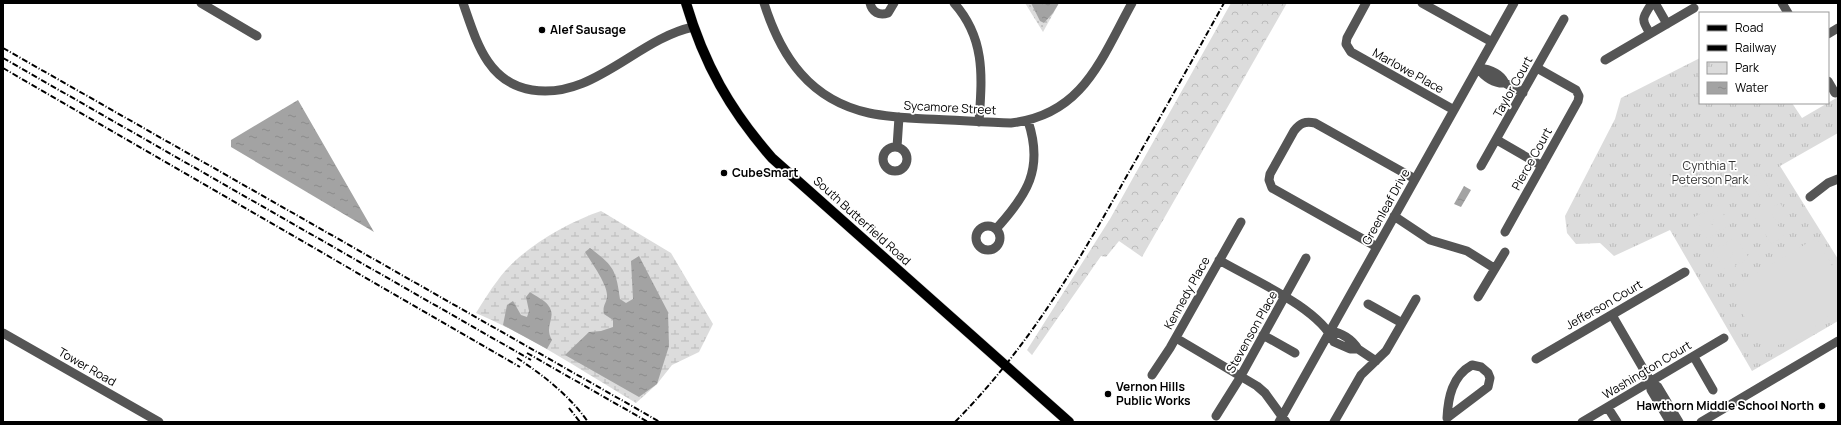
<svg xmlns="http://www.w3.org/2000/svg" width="1841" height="425" viewBox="0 0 1841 425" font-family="Manrope,sans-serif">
<defs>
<pattern id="grass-dots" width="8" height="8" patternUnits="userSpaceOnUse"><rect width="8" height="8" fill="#dcdcdc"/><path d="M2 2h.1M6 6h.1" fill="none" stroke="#bbb" stroke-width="1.8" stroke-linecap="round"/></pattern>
<pattern id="forest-crowns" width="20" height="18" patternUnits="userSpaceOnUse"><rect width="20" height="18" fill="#dcdcdc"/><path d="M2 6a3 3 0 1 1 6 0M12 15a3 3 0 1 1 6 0" fill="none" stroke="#bbb"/></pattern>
<pattern id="wetland-marsh" width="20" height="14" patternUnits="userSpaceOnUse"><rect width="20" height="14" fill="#dcdcdc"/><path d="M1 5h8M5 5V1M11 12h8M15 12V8" fill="none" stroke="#bbb"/></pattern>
<pattern id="park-tufts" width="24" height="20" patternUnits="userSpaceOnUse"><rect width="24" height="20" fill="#dcdcdc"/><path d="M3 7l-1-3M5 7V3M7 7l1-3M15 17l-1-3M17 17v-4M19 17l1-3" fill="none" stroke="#bbb"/></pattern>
<pattern id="water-ripples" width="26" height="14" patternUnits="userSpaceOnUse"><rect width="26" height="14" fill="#a3a3a3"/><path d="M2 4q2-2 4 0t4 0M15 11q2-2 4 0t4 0" fill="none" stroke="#8b8b8b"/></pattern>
</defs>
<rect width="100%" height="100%" fill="#fff"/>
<path fill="url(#grass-dots)" d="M 1025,3 L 1059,3 L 1043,32 Z"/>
<path fill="url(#forest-crowns)" d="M 1231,3 L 1287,3 L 1142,257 L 1119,241 L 1106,257 L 1101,256 L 1032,355 L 1027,350 L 1110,219 Z"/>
<path fill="url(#wetland-marsh)" d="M 601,211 L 671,253 L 713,324 L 699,352 L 672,365 L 657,384 L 636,403 C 584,372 532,337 476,313 C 483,302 490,290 498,280 C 520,249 566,223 601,211 Z"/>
<path fill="url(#park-tufts)" d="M 1700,58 L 1700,103 L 1792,103 L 1802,118 L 1838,97 L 1838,133 L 1780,166 L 1838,259 L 1838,321 L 1752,371 L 1670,230 L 1614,256 L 1600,243 L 1576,244 L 1567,233 L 1565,216 L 1615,119 L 1621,98 Z"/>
<path fill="#dcdcdc" d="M 1760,173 L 1771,191 L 1760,197 L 1749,179 Z
M 1780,203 L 1788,216 L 1777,223 L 1769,209 Z
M 1717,204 L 1730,225 L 1720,231 L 1707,210 Z
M 1769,209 L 1784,236 L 1771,244 L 1755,217 Z
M 1704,212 L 1717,233 L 1707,239 L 1694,217 Z
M 1736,237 L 1749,258 L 1739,264 L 1726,243 Z
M 1816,238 L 1838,276 L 1838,309 L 1800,338 L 1778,345 L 1756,337 L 1732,295 L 1736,285 Z
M 1723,244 L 1736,266 L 1726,271 L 1713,250 Z"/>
<path fill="url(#water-ripples)" d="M 1031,3 L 1059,3 L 1053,13 L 1044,23 L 1040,21 Z
M 298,100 L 374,232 L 231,147 L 231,140 Z
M 1464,186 L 1471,190 L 1461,207 L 1454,204 Z
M 590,248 C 614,266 616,270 620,299 L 626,303 L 633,299 L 631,261 L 639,256 L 668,312 L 669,346 L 657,384 L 639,397 L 565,355 L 589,332 L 601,331 L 613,327 L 613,320 L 604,314 C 602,305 607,303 607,296 C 608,285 591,262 585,252 Z
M 530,292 C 535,296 545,300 548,305 C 558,318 543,325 552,340 L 547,349 L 503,325 L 507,305 L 513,301 L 521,315 L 527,317 L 529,311 L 526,297 Z"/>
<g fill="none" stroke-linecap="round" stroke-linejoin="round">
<defs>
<path id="major" d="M 686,3 C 704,64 730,110 772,158 L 1069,422"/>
</defs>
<use href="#major" stroke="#dbdbdb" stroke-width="11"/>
<path stroke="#555" stroke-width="9" d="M 201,3 L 257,36
M 463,3 C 476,40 487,83 532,90 C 593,100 637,39 693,27
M 764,3 C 781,57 810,100 869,113 C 888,117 907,118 926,119 C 954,120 983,122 1011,123 C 1083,115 1101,59 1132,3
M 870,3 C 872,12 879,16 888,13 L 894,3
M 954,3 C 986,39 982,77 979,122
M 1366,3 L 1347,38 L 1346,44 L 1351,52 L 1454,110
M 1422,3 L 1492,42
M 1655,3 L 1667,24
M 1782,3 L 1788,13
M 1650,33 C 1640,19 1643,17 1652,3
M 1828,34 L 1838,28
M 1605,60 L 1694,8
M 1478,68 C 1489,69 1500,73 1505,83 C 1495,84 1484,77 1478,68 Z
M 1828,81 L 1835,93
M 1505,83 L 1523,93
M 1497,140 L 1542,166
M883 159a12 12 0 1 1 24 0a12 12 0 1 1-24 0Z
M 897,147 L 899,117
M 1481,166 L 1564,19
M 1810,197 L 1828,183 L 1838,179
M 1394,216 L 1430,240 L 1467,251 L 1494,268
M976 238a12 12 0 1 1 24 0a12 12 0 1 1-24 0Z
M 996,229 C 1027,195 1044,169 1028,121
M 1505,232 L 1578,101 L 1579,96 L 1576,90 L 1537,68
M 1377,247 L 1272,188 L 1269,180 L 1270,174 L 1294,131 C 1300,123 1305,121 1315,123 L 1415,179
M 1219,260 C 1251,279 1320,308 1334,342 L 1350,349 L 1358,349 L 1376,361
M 1478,297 L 1505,252
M 1368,304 L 1402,323
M 1612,315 L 1651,382 L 1658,387 L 1679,422
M 1330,331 C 1342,333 1351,338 1358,349
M 3,333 L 159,422
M 1263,335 L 1295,353
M 1176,338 L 1257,386 L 1265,393 L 1286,422
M 1694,357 L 1713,390
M 1536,359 L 1685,272
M 1472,365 L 1481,367 L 1488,373 L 1490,378 L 1488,387 L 1447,418 C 1448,398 1452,376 1472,365 Z
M 1152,375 L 1170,348 L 1241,222
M 1651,382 L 1651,390 L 1670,422
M 1608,408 L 1617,422
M 1216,416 L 1238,381 L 1306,258
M 1279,422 L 1514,3
M 1334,422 L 1361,375 L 1386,351 L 1416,299
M 1582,422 L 1724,338
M 1701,422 L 1838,341"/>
<use href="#major" stroke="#000" stroke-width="10"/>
<path stroke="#000" stroke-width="2" stroke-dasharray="6 2 1 2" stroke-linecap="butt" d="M 3,48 L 660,422
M 3,58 L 531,360
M 3,68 L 520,367
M 527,353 L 648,422
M 517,358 C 543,375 570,396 588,422
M 569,408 L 580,422
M 955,422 C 1029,347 1078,263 1129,172 C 1161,116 1193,59 1224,3"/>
</g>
<g fill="#000" stroke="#fff" stroke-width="1.5">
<circle cx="542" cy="30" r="4"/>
<circle cx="724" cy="173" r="4"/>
<circle cx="1108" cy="394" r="4"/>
<circle cx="1822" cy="406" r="4"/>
</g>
<g text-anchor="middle" stroke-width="3.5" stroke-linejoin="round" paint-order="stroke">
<g font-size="12" font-weight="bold" fill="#000" stroke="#fff" text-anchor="start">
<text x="550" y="34">Alef Sausage</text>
<text x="732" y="177">CubeSmart</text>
<text x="1116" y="391">Vernon Hills<tspan x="1116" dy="14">Public Works</tspan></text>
<text x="1814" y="410" text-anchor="end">Hawthorn Middle School North</text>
</g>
<g font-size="12" fill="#000" stroke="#fff">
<text transform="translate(1408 71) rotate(29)" y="4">Marlowe Place</text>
<text transform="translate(1513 87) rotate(-61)" y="4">Taylor Court</text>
<text transform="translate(950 108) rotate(3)" y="4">Sycamore Street</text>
<text transform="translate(1532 159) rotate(-61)" y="4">Pierce Court</text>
<text transform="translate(1386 207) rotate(-61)" y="4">Greenleaf Drive</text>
<text transform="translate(862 221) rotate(42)" y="4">South Butterfield Road</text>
<text transform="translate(1187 293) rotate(-61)" y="4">Kennedy Place</text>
<text transform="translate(1604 305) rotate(-30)" y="4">Jefferson Court</text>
<text transform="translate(1252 332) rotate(-61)" y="4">Stevenson Place</text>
<text transform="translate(87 367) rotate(30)" y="4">Tower Road</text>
<text transform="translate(1647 370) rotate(-31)" y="4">Washington Court</text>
</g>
<g font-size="12" fill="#333" stroke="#fff">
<text x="1710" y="170">Cynthia T.<tspan x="1710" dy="14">Peterson Park</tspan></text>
</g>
</g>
<rect width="1841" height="425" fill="none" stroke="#000000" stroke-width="8"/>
<rect x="1699" y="12" width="130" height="92" fill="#ffffff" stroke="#999999"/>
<rect x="1707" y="25" width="20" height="6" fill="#000000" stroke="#999999"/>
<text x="1735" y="32" font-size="12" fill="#000000">Road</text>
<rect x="1707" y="45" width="20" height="6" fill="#000000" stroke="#999999"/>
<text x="1735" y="52" font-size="12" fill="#000000">Railway</text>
<rect x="1707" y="62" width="20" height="12" fill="url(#park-tufts)" stroke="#999999"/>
<text x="1735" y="72" font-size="12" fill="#000000">Park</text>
<rect x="1707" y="82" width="20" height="12" fill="url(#water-ripples)" stroke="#999999"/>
<text x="1735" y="92" font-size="12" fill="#000000">Water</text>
</svg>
